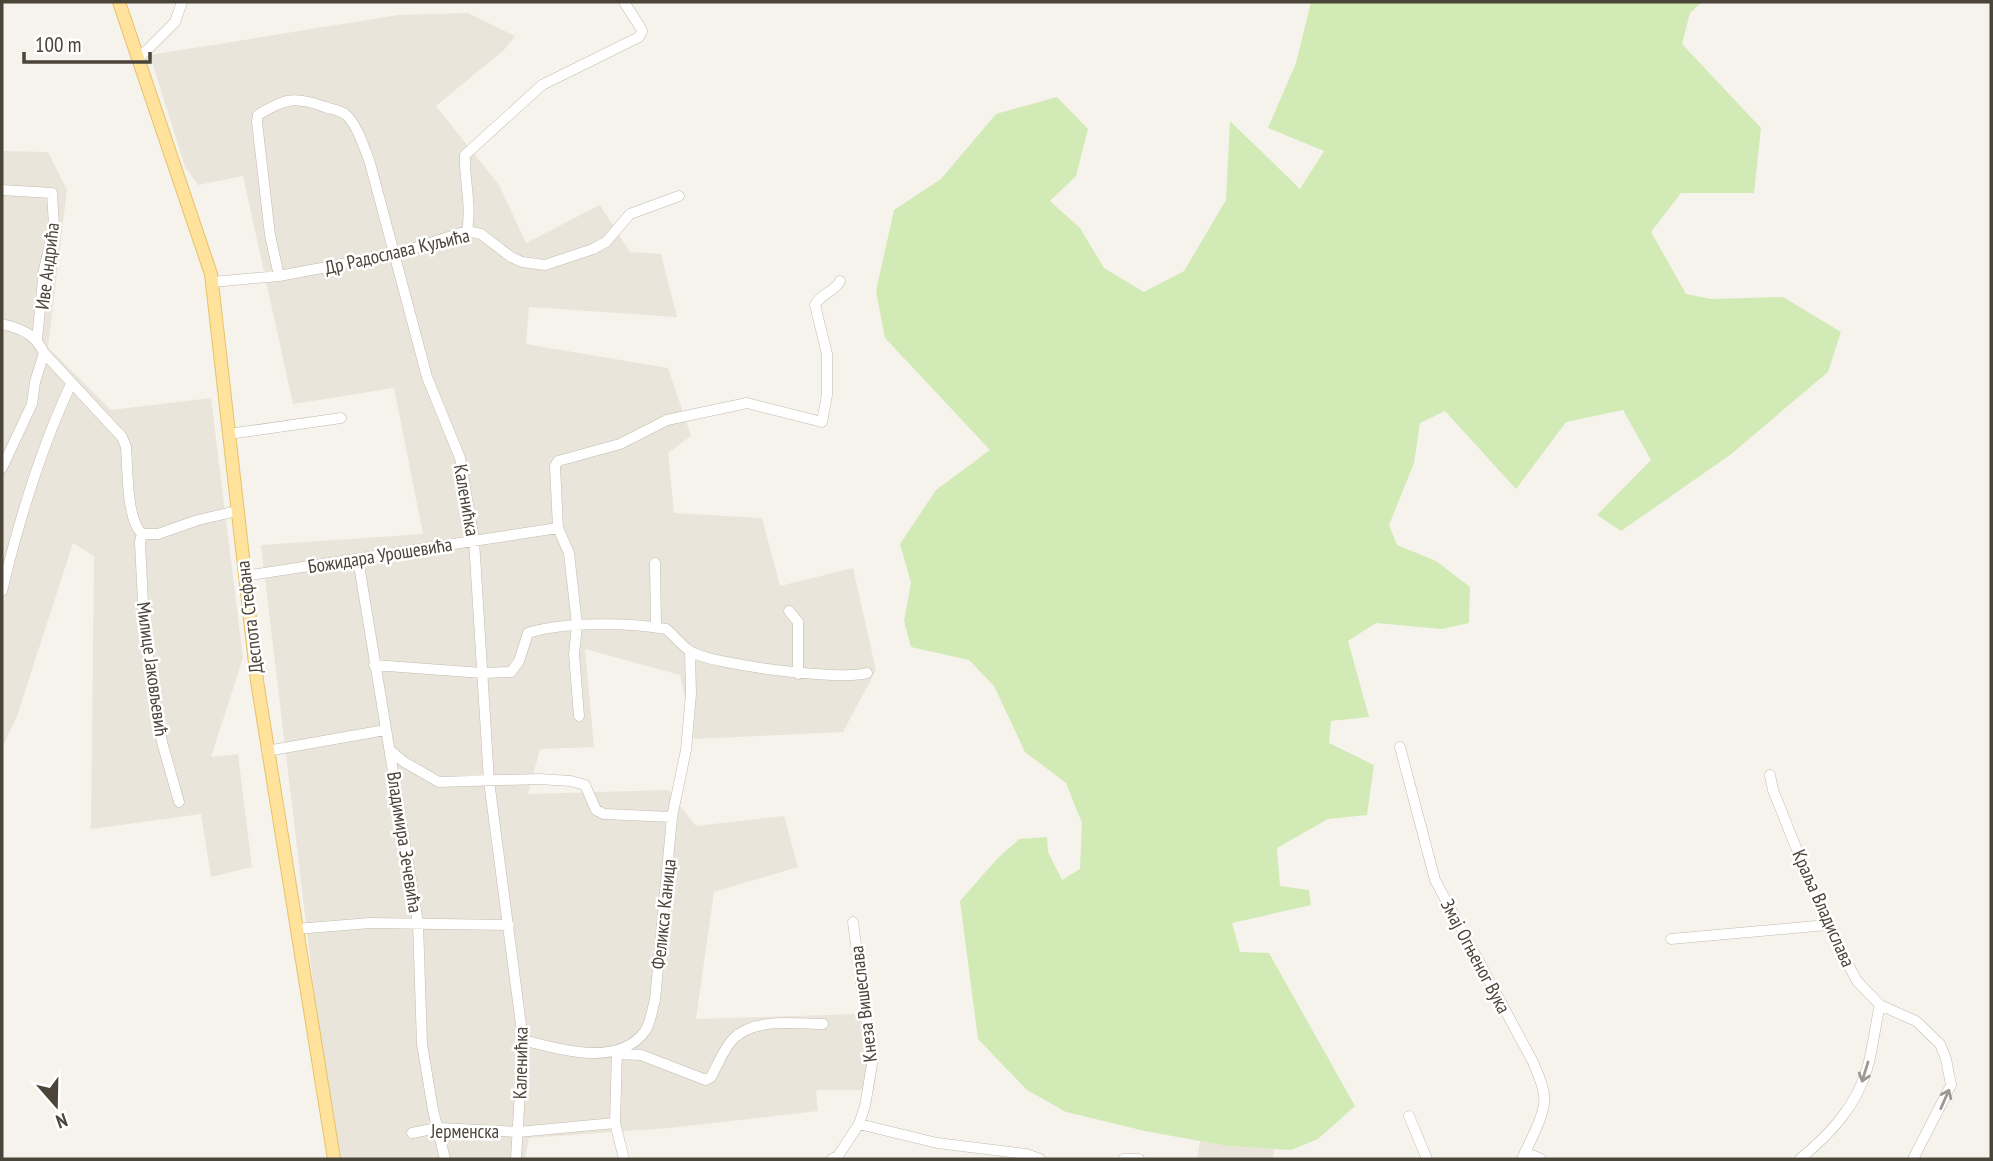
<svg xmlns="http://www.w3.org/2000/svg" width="1993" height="1161" viewBox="0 0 1993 1161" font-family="'PT Sans Narrow',sans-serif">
<rect width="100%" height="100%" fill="#f6f3ec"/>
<path fill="#eae5da" d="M 468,13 L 515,36 L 504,50 L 436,106 L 499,185 L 526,243 L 600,205 L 630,252 L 661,254 L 677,317 L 529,307 L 526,344 L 668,368 L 691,436 L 668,453 L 674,513 L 762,518 L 780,586 L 853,568 L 876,670 L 843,732 L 694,739 L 680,675 L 585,649 L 594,747 L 540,749 L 528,794 L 668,790 L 696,826 L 784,816 L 798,867 L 714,892 L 696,1019 L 860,1014 L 877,1066 L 874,1090 L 816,1090 L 818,1111 L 669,1128 L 529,1138 L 525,1159 L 340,1159 L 320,1041 L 261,545 L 423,534 L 394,388 L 293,404 L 243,176 L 198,185 L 185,167 L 150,55 L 398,15 Z
M 2,151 L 48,152 L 67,190 L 48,347 L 111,410 L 211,398 L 243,658 L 211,757 L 238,754 L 252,867 L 211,877 L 201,814 L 91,829 L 94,556 L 73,543 L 17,716 L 2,748 Z
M 1200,1141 L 1227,1146 L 1274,1149 L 1273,1159 L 1197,1159 Z"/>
<path fill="#d2eab5" d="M 1311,2 L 1702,2 L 1690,13 L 1682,44 L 1761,128 L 1754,193 L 1681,193 L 1651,232 L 1686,294 L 1711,299 L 1783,297 L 1841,332 L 1828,372 L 1730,455 L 1621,531 L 1597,515 L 1651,460 L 1623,410 L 1566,422 L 1516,489 L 1445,411 L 1420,423 L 1414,463 L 1389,525 L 1397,545 L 1436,561 L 1470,587 L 1469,623 L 1442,629 L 1376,623 L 1348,641 L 1369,717 L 1331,721 L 1329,743 L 1374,765 L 1367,815 L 1328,819 L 1277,848 L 1280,886 L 1309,890 L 1311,905 L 1232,923 L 1240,952 L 1269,953 L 1355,1106 L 1318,1139 L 1291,1150 L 1227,1146 L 1145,1131 L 1066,1112 L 1027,1090 L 978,1039 L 960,901 L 997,859 L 1019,839 L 1047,837 L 1048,852 L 1062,880 L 1080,869 L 1082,823 L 1066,783 L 1025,752 L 994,686 L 969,660 L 911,647 L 904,621 L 911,583 L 900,544 L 936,490 L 990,450 L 885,338 L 876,291 L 894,210 L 941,179 L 996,114 L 1057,97 L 1088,129 L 1076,176 L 1050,201 L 1080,228 L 1104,268 L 1144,292 L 1184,271 L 1226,200 L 1230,121 L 1300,189 L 1324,151 L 1268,128 L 1296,63 Z"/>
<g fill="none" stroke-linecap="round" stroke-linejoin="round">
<defs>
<path id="minor" d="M 139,58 L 175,22 L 182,2
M 2,190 L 52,193 L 54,226 L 44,270 L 37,339
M 467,231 C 472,205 464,181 465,155 L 542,85 L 639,37 L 642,31 L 640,27 L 624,2
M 279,276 L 270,235 L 257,122 L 258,115 C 285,98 295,96 325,107 C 330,109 340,110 345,114 C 358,125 364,148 370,163 L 427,377 L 460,458 L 474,540 L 489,781 L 523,1040 L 516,1159
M 212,282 L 279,276 L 396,254 L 467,231 L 481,234 L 511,257 L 522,262 L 545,265 L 593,249 L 606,242 L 630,214 L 679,196
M 2,324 C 22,329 35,334 44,353 L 122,437 L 126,447 C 128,470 126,518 142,534 L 158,534 L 198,520 L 237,511
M 229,434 L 341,418
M 2,468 L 32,404 L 35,382 L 44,353
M 142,534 L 140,542 L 144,624 L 151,679 L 162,742 L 179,802
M 358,559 L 418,923 L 422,1044 L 433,1110 L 445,1159
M 655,563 L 656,627
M 244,576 L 558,528
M 2,591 C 19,520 40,450 71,384
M 789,611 L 798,622 L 798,674
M 374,665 L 482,673 L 511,672 L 519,661 L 528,633 C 561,622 630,622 666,629 C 674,635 681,645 690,651 C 711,665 843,681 867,673
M 579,716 L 574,654 L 577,625 L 569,553 L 558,528 L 555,466 L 558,461 L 620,444 L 667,420 L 747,403 L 822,422 L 827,395 L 827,354 L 815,305 C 821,293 835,292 840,281
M 1400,747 L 1435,880 L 1533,1062 C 1537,1072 1543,1084 1544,1095 C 1547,1112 1529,1143 1522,1159
M 267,751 L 385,730
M 391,751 L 404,762 L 439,782 L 539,779 L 571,781 L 585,785 L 596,810 L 604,814 L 672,817
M 1770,775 L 1773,790 L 1827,925 L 1857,981 L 1880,1005 L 1916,1021 L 1940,1044 L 1946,1059 L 1951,1085 L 1913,1159
M 296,929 L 370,923 L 509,925
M 1671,939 L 1827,925
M 523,1040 C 558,1049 619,1068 645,1031 C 651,1023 652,1009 655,1000 L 672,817 L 686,750 L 691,694 L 690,651
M 617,1050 L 615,1123 L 624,1159
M 617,1054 L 641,1055 L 706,1080 L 711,1077 C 718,1064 723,1050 733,1039 C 755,1017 796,1024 823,1024
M 1409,1116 L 1427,1159
M 859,1124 L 937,1143 L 1026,1154 L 1040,1159
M 412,1133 L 437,1128 L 518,1132 L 615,1123
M 1525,1152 L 1541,1159
M 832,1159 L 838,1156 L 859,1124 L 865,1106 L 873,1058 L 866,1019 L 853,922
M 1123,1159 L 1139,1159
M 1800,1159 C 1829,1135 1856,1107 1867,1069 C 1873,1049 1875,1026 1880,1005"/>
<path id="major" d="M 119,2 L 211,274 L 257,681 L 334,1159"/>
</defs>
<use href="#minor" stroke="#c2bbae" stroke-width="11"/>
<use href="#major" stroke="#e6c16a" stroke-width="14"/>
<use href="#minor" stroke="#fff" stroke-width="10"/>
<use href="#major" stroke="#ffe39c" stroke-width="12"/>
</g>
<defs><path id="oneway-shaft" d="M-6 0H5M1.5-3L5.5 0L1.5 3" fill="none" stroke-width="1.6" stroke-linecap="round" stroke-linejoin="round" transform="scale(1.75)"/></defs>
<g stroke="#9c9892">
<use href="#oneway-shaft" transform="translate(1865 1072) rotate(107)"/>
<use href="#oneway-shaft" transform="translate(1945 1099) rotate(-66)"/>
</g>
<g text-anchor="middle" stroke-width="5" stroke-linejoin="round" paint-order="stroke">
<g font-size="19" fill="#4b4439" stroke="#fff">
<text transform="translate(397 251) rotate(-13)" y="7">Др Радослава Куљића</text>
<text transform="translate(47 266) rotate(-83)" y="7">Иве Андрића</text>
<text transform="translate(467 500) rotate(80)" y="7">Каленићка</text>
<text transform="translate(380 555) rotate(-9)" y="7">Божидара Урошевића</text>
<text transform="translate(249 617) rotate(-97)" y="7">Деспота Стефана</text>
<text transform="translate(153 669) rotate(82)" y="7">Милице Јаковљевић</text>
<text transform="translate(405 842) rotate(81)" y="7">Владимира Зечевића</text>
<text transform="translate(1824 908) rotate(66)" y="7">Краља Владислава</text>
<text transform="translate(663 914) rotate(-84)" y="7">Феликса Каница</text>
<text transform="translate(1476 956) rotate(62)" y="7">Змај Огњеног Вука</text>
<text transform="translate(863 1004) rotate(-97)" y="7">Кнеза Вишеслава</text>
<text transform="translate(520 1063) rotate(-89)" y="7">Каленићка</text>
<text x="465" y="1138">Јерменска</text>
</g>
</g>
<rect width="1993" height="1161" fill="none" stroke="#4b4439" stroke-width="7"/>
<g transform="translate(56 1105) rotate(160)" stroke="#ffffff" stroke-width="5" paint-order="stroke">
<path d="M0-5L12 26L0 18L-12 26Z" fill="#4b4439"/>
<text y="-10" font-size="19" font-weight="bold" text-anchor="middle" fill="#4b4439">N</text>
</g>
<path d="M24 52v10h126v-10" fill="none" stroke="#4b4439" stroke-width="3.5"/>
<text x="35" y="52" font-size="21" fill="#4b4439" stroke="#ffffff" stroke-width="5" paint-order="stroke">100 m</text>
</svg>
